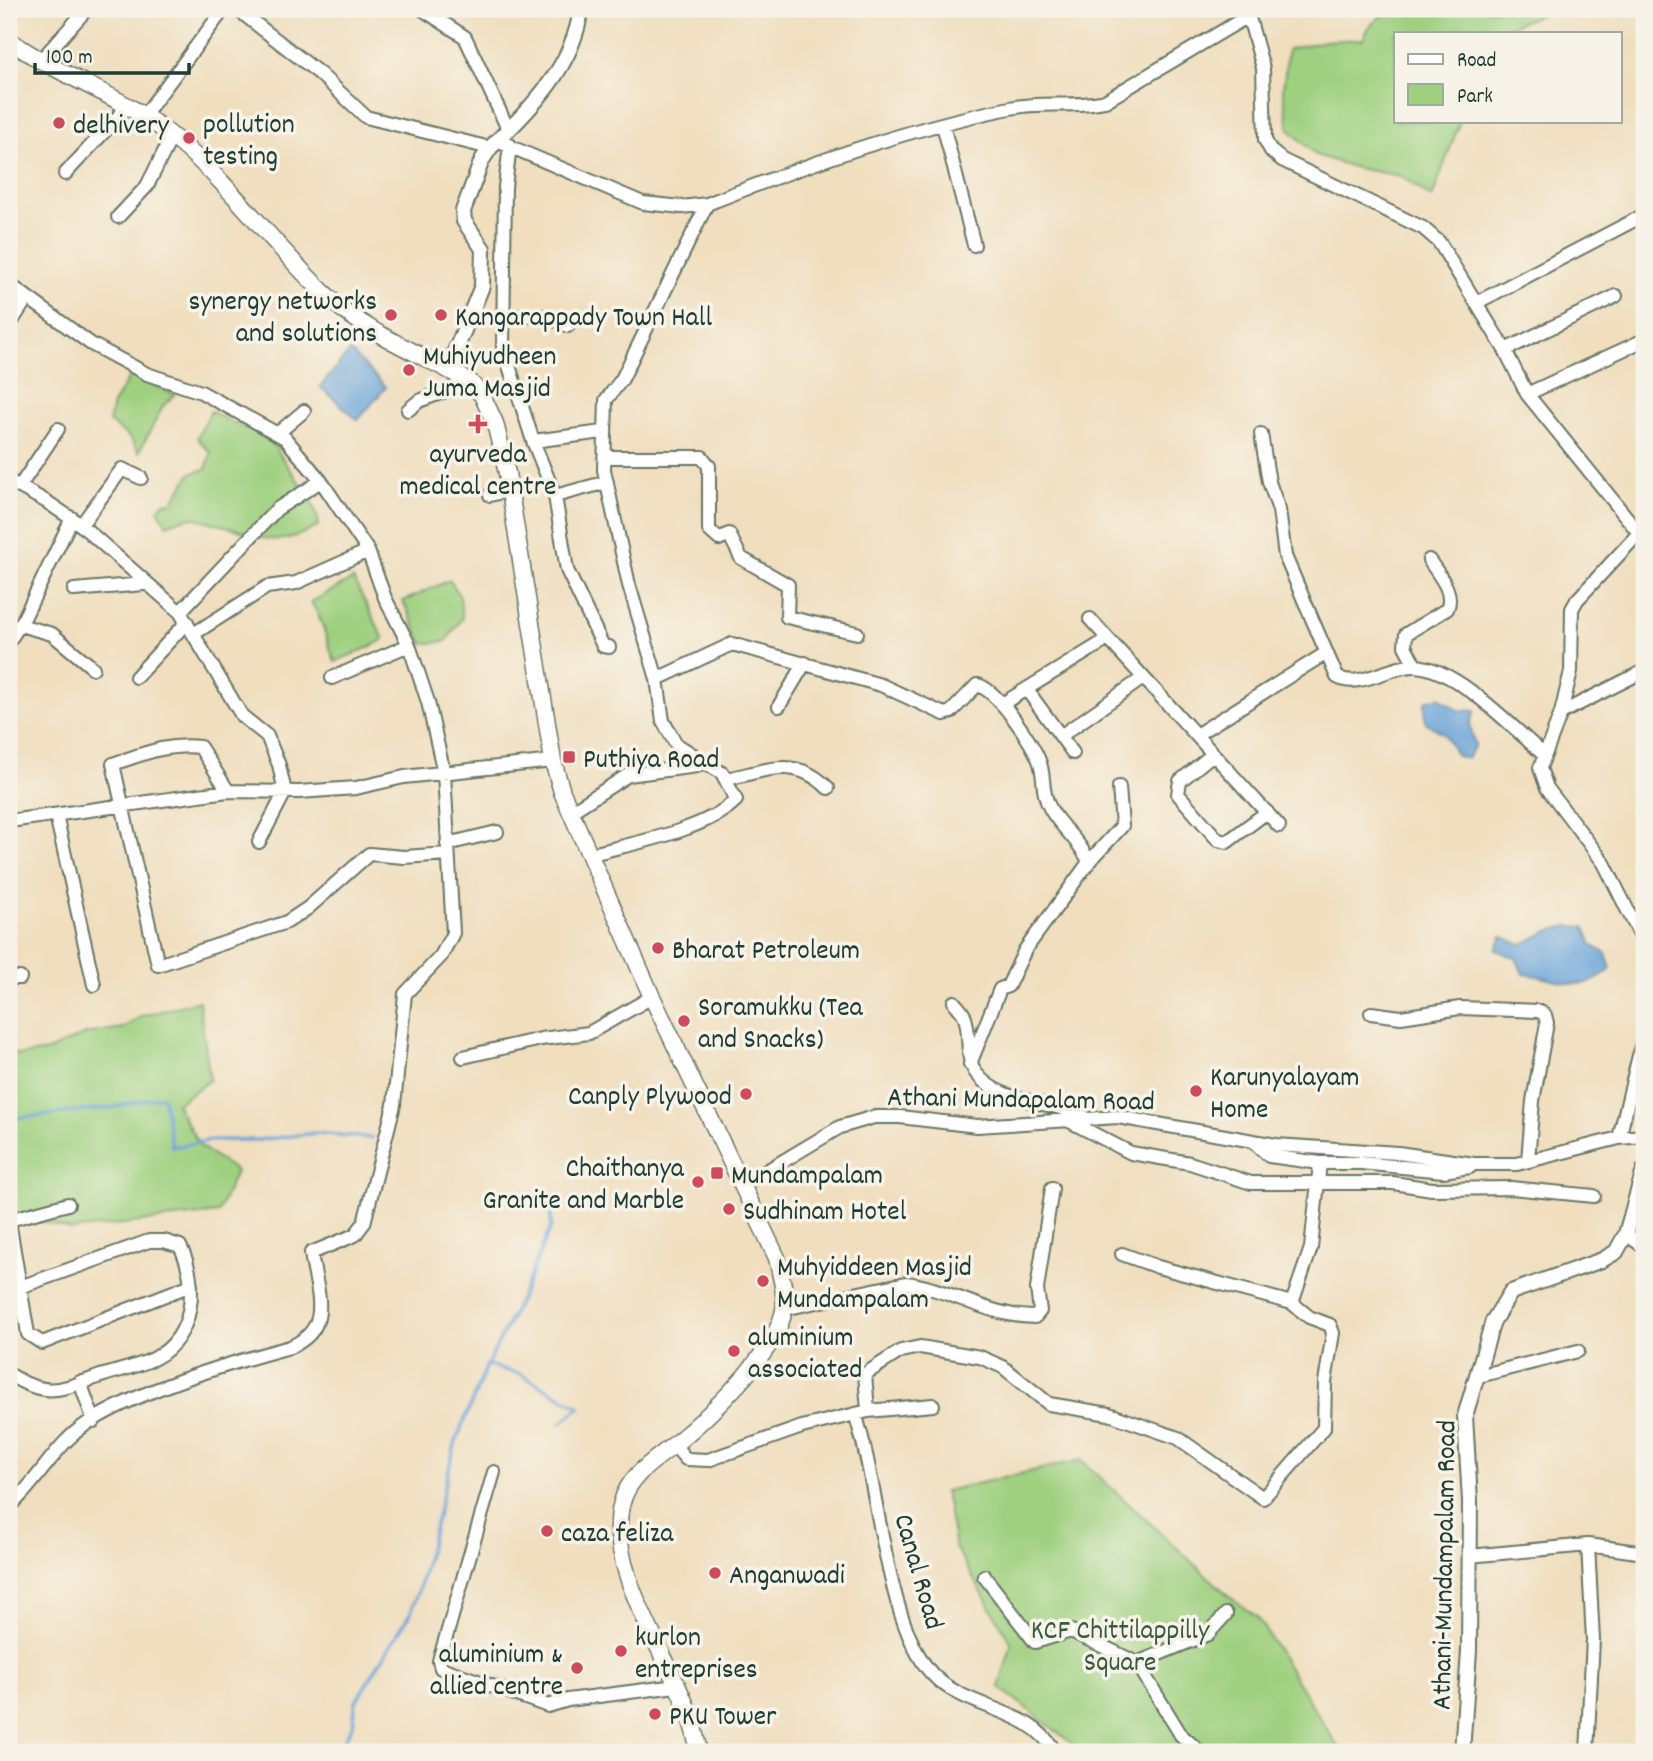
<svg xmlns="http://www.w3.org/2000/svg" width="1653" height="1761" viewBox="0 0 1653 1761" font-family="Dekko,sans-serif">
<rect width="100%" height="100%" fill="#f7f3e8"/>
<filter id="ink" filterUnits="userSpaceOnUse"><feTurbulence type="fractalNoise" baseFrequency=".0143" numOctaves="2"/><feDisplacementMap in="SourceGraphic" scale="14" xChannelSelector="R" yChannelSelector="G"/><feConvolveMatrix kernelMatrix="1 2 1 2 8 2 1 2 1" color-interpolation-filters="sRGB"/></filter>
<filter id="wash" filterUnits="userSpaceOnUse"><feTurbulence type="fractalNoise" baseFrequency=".00686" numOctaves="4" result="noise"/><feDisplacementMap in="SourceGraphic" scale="28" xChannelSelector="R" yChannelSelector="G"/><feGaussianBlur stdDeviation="1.57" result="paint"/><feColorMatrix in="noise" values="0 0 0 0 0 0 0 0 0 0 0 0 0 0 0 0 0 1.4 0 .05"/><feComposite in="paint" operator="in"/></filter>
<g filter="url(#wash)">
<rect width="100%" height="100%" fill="#f0debe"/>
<path fill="#9ed07f" stroke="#5e865a" stroke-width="2" d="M 1388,9 L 1556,9 L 1502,29 L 1500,33 L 1396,33 L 1396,121 L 1460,121 L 1432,198 L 1401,176 L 1356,168 L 1316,155 L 1289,129 L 1283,89 L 1288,49 L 1326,41 L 1363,39 L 1369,27 Z
M 131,374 L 175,395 L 163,406 L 139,452 L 129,437 L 109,422 L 113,404 Z
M 211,411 C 228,422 247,427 265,438 C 278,447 282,460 292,472 C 305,491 315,501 319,525 C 274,553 260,534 214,523 C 206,521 196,516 188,518 C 181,519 173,523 167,525 L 158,510 L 163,503 L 172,502 L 191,473 L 206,469 L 211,453 L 197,438 Z
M 353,579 L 384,639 C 368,650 352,653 335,662 C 326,641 324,621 311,602 Z
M 450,580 L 460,597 L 462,618 L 446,641 L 423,644 L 403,601 Z
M 199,1001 L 210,1080 L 176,1104 L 200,1146 L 236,1171 L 218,1213 L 71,1230 L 30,1218 L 9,1217 L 9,1053 L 21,1055 L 48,1051 L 85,1034 L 123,1028 L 142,1016 Z
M 1081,1460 L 1228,1595 L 1257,1617 L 1341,1752 L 1078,1752 L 1070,1742 L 999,1687 L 1012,1644 L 955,1547 L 945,1491 Z"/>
<path fill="#68a3d8" stroke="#447086" stroke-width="2" d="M 350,351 L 386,387 L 358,420 L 320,387 Z
M 1439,697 L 1458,710 L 1475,711 L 1470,724 L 1475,745 L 1467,759 L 1457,756 L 1444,734 L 1425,722 L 1425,701 Z
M 1567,926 L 1585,927 L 1592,945 L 1606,954 L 1611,969 C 1580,998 1560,977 1523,974 L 1516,958 L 1496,950 L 1502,936 L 1521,945 L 1548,931 Z"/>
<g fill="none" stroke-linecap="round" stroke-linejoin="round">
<path stroke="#68a3d8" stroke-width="3.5" d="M 9,1119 L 110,1108 L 163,1096 L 172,1147 L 213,1140 L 258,1140 L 316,1133 L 372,1138
M 487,1365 L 518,1304 L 551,1227 L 551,1199
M 338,1752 L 353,1724 L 356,1701 L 411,1612 L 420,1585 L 456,1441 L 487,1365 L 520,1374 L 580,1407 L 561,1423"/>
</g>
</g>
<g filter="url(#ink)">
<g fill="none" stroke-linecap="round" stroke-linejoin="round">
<defs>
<path id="minor" d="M 237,9 L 320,74 L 366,117 L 490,148
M 422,9 L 465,37 L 508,129
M 39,62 L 86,10
M 143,117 L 224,9
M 943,125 L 974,245
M 497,141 L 643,203 L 682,207 L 707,204 C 806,165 905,129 1010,108 C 1042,101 1074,108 1105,101 L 1243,19 L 1250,21 L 1263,68 L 1265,140 L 1271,151 L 1282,160 L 1423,228 L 1439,242 L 1505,350 L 1527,394 L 1644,539
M 510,145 L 505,187 L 503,347 L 533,441 L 555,496 L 567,570 L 603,646 L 609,647
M 65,174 L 127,107
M 118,217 L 147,186 L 172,136
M 9,284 L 91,344 L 147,374 L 201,392 L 285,438 L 321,481 L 368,551 L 385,598 L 409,645 L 428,702 L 444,773 L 453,933 L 441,956 L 405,994 L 394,1105 L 364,1223 L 355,1235 L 311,1253 C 316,1291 335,1328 290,1347 C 230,1363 136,1391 85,1425 C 55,1445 37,1483 9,1507
M 1476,303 L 1644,215
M 503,317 C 528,315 546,313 568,326
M 9,326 L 27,298
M 1505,350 L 1616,296
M 1527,394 L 1644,340
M 408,410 L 419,401 L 470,382
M 278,433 L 304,411
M 1261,434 L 1269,482 L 1279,510 L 1285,556 L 1337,677 C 1360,690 1391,664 1416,666 C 1458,669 1512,727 1543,754
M 533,441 L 603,432
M 605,457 L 702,457 L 709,466 L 709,530 L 719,539 L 729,534 L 741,558 L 788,585 L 787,617 L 857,633
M 9,481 L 47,502 L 81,525 L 180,612 L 242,716 L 267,736 L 279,765 L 285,792 L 259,842
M 20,486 L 58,429
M 490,495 L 510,490
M 555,496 L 607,482
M 81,525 L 122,469 L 141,478
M 1639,533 L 1577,600 L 1572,609 L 1571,671 L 1561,713 L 1540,768 L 1547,788 L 1604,863 L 1644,943
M 74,590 L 144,584
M 180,612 L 277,509 L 321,481
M 1090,619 L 1279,826
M 20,625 L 52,634 L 93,668
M 195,633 L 267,587 L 296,583 L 368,551
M 9,641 L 23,620 L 72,518
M 1415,665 L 1405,646 L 1406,634 L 1447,609 C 1455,592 1438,574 1429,560
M 136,677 L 187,622
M 332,678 L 409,645
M 657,679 L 732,644 L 881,685 L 944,714 L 951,712 L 977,685 C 996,688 1034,744 1040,763 C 1045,778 1041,793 1051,810 C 1062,829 1081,842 1089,862 L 1025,950 L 1008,986 L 1000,989 L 970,1064
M 1027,690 L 1073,753
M 1002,704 L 1108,639
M 779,706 L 805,663
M 1561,713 L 1644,671
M 1062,735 L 1143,678
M 1196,735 L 1326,653
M 1213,754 L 1180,781 L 1178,794 L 1218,840 L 1227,842 L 1267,812
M 726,779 C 767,771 795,755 828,788
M 228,791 L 200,747 C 168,743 143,754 113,764 L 158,965 L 287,922 L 308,908 L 369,854 L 404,857 L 448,854
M 572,811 L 628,775 L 697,766
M 56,815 L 94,985
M 9,821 L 228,791 L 299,792 L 356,788 L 404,777 L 553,761
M 447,844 L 497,832
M 592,854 C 633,843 705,831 736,800 L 722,773 L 676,744 L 663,721 L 657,679 L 629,585 L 604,470 L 606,400 L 622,379 L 707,204
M 1089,862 L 1122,826 L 1119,787
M 9,975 L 12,978 L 20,978
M 954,1002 C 957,1006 962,1011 964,1015 C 972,1034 964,1056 976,1073 C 1000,1106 1054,1099 1086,1118
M 1371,1013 L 1401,1017 L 1460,1008 L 1539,1011 L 1545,1015 L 1547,1023 L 1533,1101 L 1528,1160
M 463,1057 L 541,1039 L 589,1033 L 652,997
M 1069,1121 L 1131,1153 L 1190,1163 L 1251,1183 L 1393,1183 L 1432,1189 L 1511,1188 L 1594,1196
M 1619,1138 L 1644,1035
M 1254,1142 L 1269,1156 L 1320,1163
M 743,1185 L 840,1127 L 874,1117 L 900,1117 L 977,1126 L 1118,1117 L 1276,1145 L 1398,1153 L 1474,1164 L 1517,1164 L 1619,1138 L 1644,1136
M 9,1220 L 68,1204
M 9,1221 L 28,1334 L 42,1343 L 191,1285
M 1626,1234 L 1644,1247
M 1292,1303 L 1311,1248 L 1320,1163 L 1361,1163 L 1443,1171 L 1470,1167
M 784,1309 L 906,1283 C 951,1289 989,1317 1035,1317 L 1040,1311 L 1037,1289 L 1052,1188
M 9,1374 C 48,1400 63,1388 104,1375 C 120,1370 140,1366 155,1358 C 195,1337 199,1283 180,1246 L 164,1241 L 149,1241 L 20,1287
M 1479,1376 L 1578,1351
M 80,1382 L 94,1421
M 868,1411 L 933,1405
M 855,1414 C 879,1483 885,1623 932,1674 C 967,1711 1031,1707 1055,1752
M 674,1445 L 686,1459 L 708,1460 L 802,1427 L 868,1411 L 865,1374 L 901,1351 L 920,1347 L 980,1357 L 1003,1367 L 1049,1404 L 1109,1414 L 1178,1438 L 1263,1498 L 1324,1428 L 1325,1382 L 1333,1333 L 1330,1325 L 1309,1317 L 1292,1303 L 1158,1267 L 1122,1254
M 494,1472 L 439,1661 L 441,1668 L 548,1706 L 568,1700 L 676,1686
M 1469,1556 L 1588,1545 L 1644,1553
M 984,1576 L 1035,1642 L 1071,1631 L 1137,1663 L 1181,1735 L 1200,1752
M 1137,1663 L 1208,1634 L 1226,1614
M 1587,1752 L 1593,1640 L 1588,1545"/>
<path id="tertiary" d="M 448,369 L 482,286 L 483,249 L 464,221 L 463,211 L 482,160 L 490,148 C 531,108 573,68 581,9
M 1462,1752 L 1469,1651 L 1470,1501 L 1465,1416 L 1493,1321 L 1511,1292 L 1602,1260 L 1616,1252 L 1626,1234 L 1644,1170"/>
<path id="secondary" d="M 9,40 C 60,77 124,96 173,137 C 230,183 272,244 325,294 C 367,335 421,353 470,382 L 482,395 L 495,423 L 507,473 L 553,761 L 562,792 L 652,997 L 777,1258 C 780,1274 787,1294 784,1310 C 776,1353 708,1417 675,1444 C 654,1461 630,1474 622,1502 C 604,1567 667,1653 688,1711 C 693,1724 696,1739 699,1752"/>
</defs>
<use href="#minor" stroke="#687564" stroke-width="16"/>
<use href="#tertiary" stroke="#687564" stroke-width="18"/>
<use href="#secondary" stroke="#687564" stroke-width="19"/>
<use href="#minor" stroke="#fff" stroke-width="12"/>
<use href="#tertiary" stroke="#fff" stroke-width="14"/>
<use href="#secondary" stroke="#fff" stroke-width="16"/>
</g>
</g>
<g fill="#d1495b" stroke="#f7f3e8" stroke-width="2.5">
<circle cx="59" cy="123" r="7"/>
<circle cx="189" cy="138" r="7"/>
<circle cx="391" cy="315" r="7"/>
<circle cx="441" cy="315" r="7"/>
<circle cx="409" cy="370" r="7"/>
<path d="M474.5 413.5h7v7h7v7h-7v7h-7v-7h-7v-7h7z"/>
<rect x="562" y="750" width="14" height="14" rx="3.5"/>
<circle cx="658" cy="948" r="7"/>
<circle cx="684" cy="1021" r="7"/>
<circle cx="1196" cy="1091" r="7"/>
<circle cx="746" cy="1094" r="7"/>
<rect x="710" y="1166" width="14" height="14" rx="3.5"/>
<circle cx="698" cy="1182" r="7"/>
<circle cx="729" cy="1209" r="7"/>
<circle cx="763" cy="1281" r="7"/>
<circle cx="734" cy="1351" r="7"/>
<circle cx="547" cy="1531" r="7"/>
<circle cx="715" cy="1573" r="7"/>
<circle cx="621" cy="1651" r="7"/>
<circle cx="577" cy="1668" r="7"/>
<circle cx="655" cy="1714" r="7"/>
</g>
<g text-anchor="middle" stroke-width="7" stroke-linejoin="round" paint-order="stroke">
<g font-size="28" fill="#1f3d34" stroke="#f7f3e8" text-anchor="start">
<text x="203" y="132">pollution<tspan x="203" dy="32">testing</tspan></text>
<text x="73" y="133">delhivery</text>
<text x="377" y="309" text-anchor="end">synergy networks<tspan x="377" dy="32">and solutions</tspan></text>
<text x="455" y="325">Kangarappady Town Hall</text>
<text x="423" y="364">Muhiyudheen<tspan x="423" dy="32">Juma Masjid</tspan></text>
<text x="478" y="462" text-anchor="middle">ayurveda<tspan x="478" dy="32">medical centre</tspan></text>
<text x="583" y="767">Puthiya Road</text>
<text x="672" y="958">Bharat Petroleum</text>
<text x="698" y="1015">Soramukku (Tea<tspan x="698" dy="32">and Snacks)</tspan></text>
<text x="1210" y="1085">Karunyalayam<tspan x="1210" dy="32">Home</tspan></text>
<text x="732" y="1104" text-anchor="end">Canply Plywood</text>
<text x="684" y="1176" text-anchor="end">Chaithanya<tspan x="684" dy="32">Granite and Marble</tspan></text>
<text x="731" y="1183">Mundampalam</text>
<text x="743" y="1219">Sudhinam Hotel</text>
<text x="777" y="1275">Muhyiddeen Masjid<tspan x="777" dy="32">Mundampalam</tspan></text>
<text x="748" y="1345">aluminium<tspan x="748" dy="32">associated</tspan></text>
<text x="561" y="1541">caza feliza</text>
<text x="729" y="1583">Anganwadi</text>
<text x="635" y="1645">kurlon<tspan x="635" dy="32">entreprises</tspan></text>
<text x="563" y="1662" text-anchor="end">aluminium &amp;<tspan x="563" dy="32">allied centre</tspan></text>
<text x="669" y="1724">PKU Tower</text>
</g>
<g font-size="28" fill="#1f3d34" stroke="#f7f3e8">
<text transform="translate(1021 1097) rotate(1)" y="10">Athani Mundapalam Road</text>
<text transform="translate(1442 1565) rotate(-89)" y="10">Athani-Mundampalam Road</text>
<text transform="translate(921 1571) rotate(74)" y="10">Canal Road</text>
</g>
<g font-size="28" fill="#385a43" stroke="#f7f3e8">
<text x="1120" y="1638">KCF Chittilappilly<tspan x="1120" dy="32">Square</tspan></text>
</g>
</g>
<rect width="1653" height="1761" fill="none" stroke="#f7f3e8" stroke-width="35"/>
<rect x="1394" y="32" width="228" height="91" fill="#f7f3e8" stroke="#a1aaa0" stroke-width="2"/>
<rect x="1408" y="54" width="35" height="10" fill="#ffffff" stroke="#a1aaa0" stroke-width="2"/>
<text x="1457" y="66" font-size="21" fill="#1f3d34">Road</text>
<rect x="1408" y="84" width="35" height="21" fill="#9ed07f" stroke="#a1aaa0" stroke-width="2"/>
<text x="1457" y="102" font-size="21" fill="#1f3d34">Park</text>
<path d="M35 63v10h154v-10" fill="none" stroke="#1f3d34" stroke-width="3.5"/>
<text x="46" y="63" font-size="21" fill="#1f3d34" stroke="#f7f3e8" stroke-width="5" paint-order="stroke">100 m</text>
</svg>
